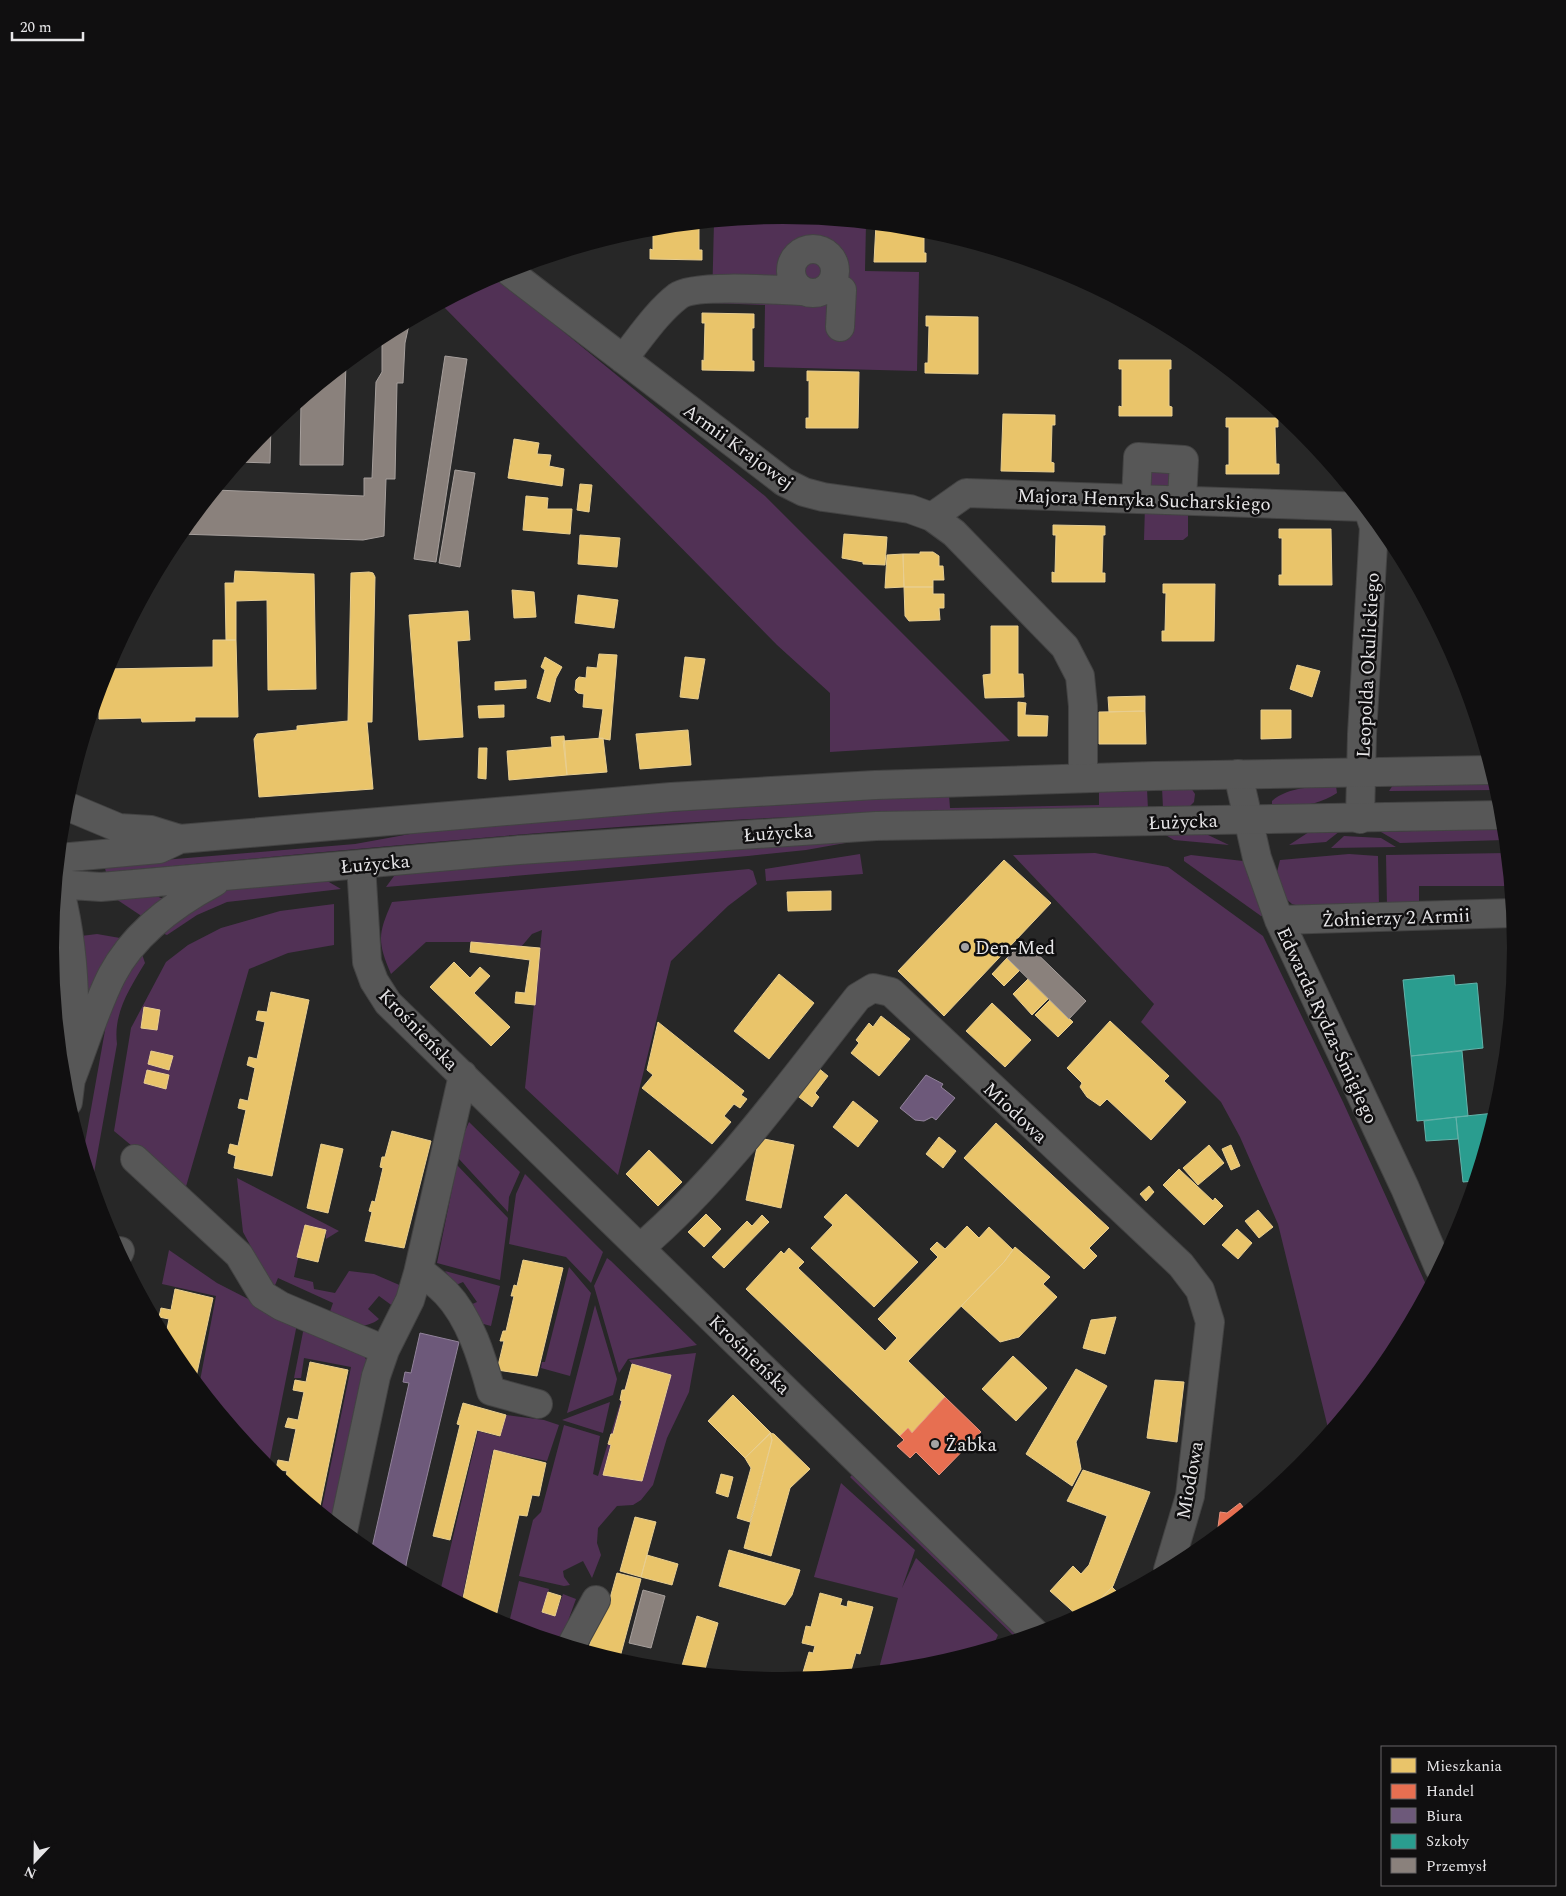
<svg xmlns="http://www.w3.org/2000/svg" width="1566" height="1896" viewBox="0 0 1566 1896" font-family="Spectral,serif">
<rect width="100%" height="100%" fill="#272727"/>
<path fill="#513155" d="M 783,215 L 866,223 L 865,271 L 919,272 L 917,371 L 764,367 L 765,305 L 712,303 L 714,222 Z
M 494,275 L 765,496 L 1010,741 L 830,752 L 830,693 L 777,645 L 441,304 Z
M 1154,469 L 1172,473 L 1174,486 L 1151,492 L 1148,476 Z
M 1145,506 L 1188,514 L 1188,536 L 1183,540 L 1144,540 Z
M 1495,782 L 1497,790 L 1389,791 L 1393,785 Z
M 1336,786 L 1337,793 C 1318,805 1295,809 1272,805 L 1272,801 C 1289,786 1315,787 1336,786 Z
M 1162,788 L 1191,788 L 1195,794 L 1194,802 L 1189,807 L 1163,808 Z
M 1147,789 L 1148,809 C 1015,811 882,812 749,819 C 534,830 320,853 106,872 L 104,865 L 355,844 L 465,824 L 949,795 L 950,808 L 1099,805 L 1099,791 Z
M 1504,828 L 1505,840 L 1400,843 L 1381,832 Z
M 1340,831 L 1326,842 L 1289,845 L 1309,832 Z
M 1164,834 L 1206,834 L 1229,845 L 1174,840 Z
M 1344,836 L 1381,838 L 1396,847 L 1331,848 Z
M 862,840 L 806,850 L 748,856 L 386,887 L 394,876 L 399,873 L 684,849 Z
M 1095,853 L 1168,867 L 1263,936 L 1343,1102 L 1428,1289 L 1392,1355 L 1329,1432 L 1278,1224 L 1240,1137 L 1221,1102 L 1141,1022 L 1154,1004 L 1013,855 Z
M 1507,853 L 1510,886 L 1419,886 L 1419,905 L 1387,906 L 1386,855 Z
M 860,854 L 863,874 L 766,881 L 765,869 Z
M 1349,854 L 1378,856 L 1379,906 L 1299,906 L 1292,904 L 1284,897 L 1276,876 L 1280,860 Z
M 1191,855 L 1243,861 L 1267,914 L 1261,916 L 1184,861 L 1184,857 Z
M 749,869 L 753,871 L 757,884 L 728,906 L 671,961 L 618,1175 L 525,1088 L 542,930 L 532,934 L 521,947 L 471,942 L 426,942 L 391,974 C 377,941 378,934 392,902 Z
M 322,878 L 341,889 L 227,902 L 197,915 L 167,935 L 154,930 L 225,890 L 260,884 Z
M 154,895 L 163,899 L 146,911 L 143,917 L 116,899 Z
M 334,904 L 334,945 L 288,953 L 249,969 L 185,1190 L 114,1131 L 131,1028 L 166,962 L 188,945 L 221,928 L 280,911 Z
M 97,934 L 120,938 L 103,968 L 89,1005 L 81,936 Z
M 51,939 L 54,939 L 60,995 L 59,1044 Z
M 141,951 L 145,963 C 130,988 113,1013 117,1044 L 92,1184 L 83,1154 L 109,1008 L 113,997 Z
M 469,1122 L 520,1172 L 509,1197 L 508,1212 L 459,1159 L 458,1147 Z
M 457,1165 L 508,1218 L 500,1280 L 437,1263 Z
M 525,1174 L 603,1252 L 591,1283 L 566,1257 L 509,1244 L 516,1194 Z
M 237,1178 L 339,1231 L 326,1239 L 326,1230 L 305,1226 L 294,1277 L 313,1282 L 314,1289 L 335,1293 L 349,1271 L 374,1274 L 404,1287 L 394,1307 L 379,1296 L 368,1309 L 379,1319 C 364,1331 344,1324 327,1320 L 333,1303 L 278,1278 L 271,1295 L 263,1269 L 243,1232 Z
M 169,1250 L 217,1283 L 297,1324 L 268,1469 L 199,1386 L 216,1296 L 162,1284 Z
M 607,1258 L 611,1261 L 697,1345 L 628,1359 L 619,1373 L 594,1286 Z
M 569,1267 L 591,1293 L 570,1376 L 541,1368 L 542,1362 L 545,1362 Z
M 445,1271 L 500,1286 L 491,1326 L 476,1322 L 470,1305 L 477,1302 L 463,1282 L 456,1285 Z
M 595,1305 L 617,1379 L 613,1395 L 567,1413 Z
M 306,1328 L 364,1355 L 368,1364 L 336,1524 L 321,1512 L 351,1367 L 304,1358 L 301,1378 L 294,1378 L 303,1332 Z
M 696,1353 L 689,1392 L 667,1438 L 653,1485 L 641,1500 L 633,1505 L 617,1506 L 598,1528 L 597,1543 L 601,1555 L 592,1578 L 583,1561 L 563,1571 L 564,1577 L 570,1585 L 564,1586 L 519,1576 L 533,1520 L 541,1512 L 564,1425 L 600,1436 L 593,1474 L 598,1476 L 632,1364 L 629,1360 Z
M 610,1402 L 603,1433 L 562,1420 Z
M 506,1415 L 544,1420 L 559,1425 L 547,1461 L 493,1450 L 461,1603 L 440,1592 L 478,1431 L 500,1437 Z
M 852,1475 L 862,1478 L 1021,1638 L 1017,1639 L 850,1477 Z
M 841,1483 L 915,1550 L 902,1588 L 916,1558 L 998,1635 L 993,1646 L 926,1667 L 878,1672 L 898,1598 L 814,1577 Z
M 519,1581 L 549,1589 L 542,1612 L 555,1616 L 563,1594 L 576,1599 L 560,1643 L 508,1627 Z"/>
<path fill="#e9c46a" stroke="#e8ce90" d="M 699,223 L 699,250 L 702,250 L 702,260 L 650,259 L 650,249 L 653,250 L 653,228 Z
M 876,224 L 924,229 L 924,253 L 926,253 L 926,262 L 874,262 Z
M 702,313 L 754,314 L 754,328 L 752,328 L 752,361 L 754,361 L 754,371 L 702,370 L 702,360 L 704,361 L 705,323 L 702,323 Z
M 926,316 L 978,317 L 978,374 L 925,373 L 925,363 L 928,363 L 929,326 L 926,326 Z
M 1119,360 L 1171,360 L 1171,369 L 1169,369 L 1169,406 L 1172,407 L 1172,416 L 1119,416 L 1119,406 L 1122,407 L 1122,369 L 1119,369 Z
M 807,371 L 859,372 L 858,428 L 806,428 L 806,418 L 809,418 L 809,380 L 807,381 Z
M 1003,414 L 1055,415 L 1055,425 L 1052,425 L 1051,462 L 1054,463 L 1054,472 L 1001,471 Z
M 1226,418 L 1278,418 L 1278,427 L 1275,427 L 1276,464 L 1279,464 L 1279,474 L 1226,474 L 1226,465 L 1229,465 L 1229,427 L 1226,427 Z
M 514,439 L 539,443 L 537,454 L 551,455 L 549,466 L 564,469 L 562,486 L 508,478 Z
M 580,484 L 592,485 L 589,512 L 577,510 Z
M 526,496 L 548,498 L 547,509 L 572,509 L 570,534 L 523,530 Z
M 1053,525 L 1105,526 L 1105,535 L 1103,535 L 1102,573 L 1105,573 L 1105,582 L 1052,582 L 1052,572 L 1055,573 L 1056,535 L 1053,535 Z
M 1279,529 L 1331,529 L 1332,585 L 1279,585 L 1279,575 L 1282,575 L 1282,538 L 1279,538 Z
M 844,534 L 887,537 L 885,565 L 863,564 L 863,562 L 842,558 Z
M 580,535 L 620,538 L 617,567 L 578,564 Z
M 920,552 L 933,552 L 939,556 L 939,566 L 943,566 L 944,580 L 933,580 L 933,587 L 904,587 L 903,554 L 920,554 Z
M 903,554 L 904,587 L 885,588 L 887,555 Z
M 235,571 L 314,574 L 316,689 L 268,690 L 267,600 L 236,601 L 236,640 L 226,640 L 225,583 L 234,583 Z
M 369,572 L 373,573 L 375,577 L 372,722 L 367,722 L 373,789 L 259,797 L 254,739 L 257,734 L 297,730 L 297,726 L 348,721 L 351,573 Z
M 1163,584 L 1215,584 L 1214,641 L 1162,641 L 1162,631 L 1165,631 L 1166,593 L 1163,593 Z
M 904,587 L 933,587 L 933,594 L 944,594 L 944,608 L 939,608 L 940,620 L 909,621 L 905,616 Z
M 512,590 L 534,592 L 536,617 L 514,618 Z
M 578,595 L 618,600 L 614,628 L 575,623 Z
M 468,611 L 470,640 L 457,641 L 463,737 L 419,740 L 409,615 Z
M 991,626 L 1018,626 L 1018,674 L 1023,674 L 1024,697 L 985,698 L 983,675 L 991,674 Z
M 213,640 L 236,640 L 238,717 L 195,717 L 195,721 L 142,722 L 141,718 L 99,719 L 99,692 L 105,669 L 213,667 Z
M 599,654 L 617,655 L 610,740 L 599,738 L 603,709 L 583,707 L 584,694 L 578,693 L 575,690 L 576,680 L 579,677 L 586,678 L 587,667 L 597,668 Z
M 545,657 L 562,667 L 556,678 L 550,702 L 537,698 L 545,670 L 541,667 Z
M 685,657 L 705,659 L 698,699 L 680,697 Z
M 1297,665 L 1320,671 L 1312,697 L 1290,689 Z
M 526,680 L 526,688 L 495,690 L 495,682 Z
M 1145,696 L 1145,711 L 1109,712 L 1108,697 Z
M 1018,702 L 1026,703 L 1025,715 L 1048,716 L 1047,736 L 1018,736 Z
M 504,705 L 504,717 L 479,718 L 478,706 Z
M 1261,710 L 1291,710 L 1291,738 L 1261,739 Z
M 1145,711 L 1146,744 L 1099,744 L 1099,712 Z
M 688,730 L 691,765 L 640,769 L 636,734 Z
M 564,736 L 567,775 L 509,780 L 507,751 L 552,747 L 551,737 Z
M 603,738 L 607,772 L 567,775 L 563,741 Z
M 479,748 L 487,748 L 486,779 L 478,778 Z
M 1004,860 L 1051,903 L 944,1016 L 898,971 Z
M 831,891 L 831,910 L 788,911 L 787,892 Z
M 471,942 L 540,948 L 535,1005 L 515,1003 L 516,992 L 525,993 L 530,960 L 470,952 Z
M 1007,958 L 1020,970 L 1004,986 L 992,974 Z
M 454,962 L 470,978 L 480,967 L 490,976 L 474,993 L 510,1027 L 491,1046 L 430,987 Z
M 779,974 L 814,1003 L 769,1059 L 734,1031 Z
M 1029,978 L 1049,998 L 1032,1015 L 1013,994 Z
M 271,992 L 309,1000 L 272,1176 L 234,1168 L 236,1156 L 228,1153 L 230,1144 L 238,1146 L 246,1110 L 238,1108 L 240,1099 L 248,1101 L 255,1068 L 247,1065 L 249,1057 L 257,1059 L 265,1022 L 256,1020 L 258,1011 L 267,1012 Z
M 1050,1000 L 1073,1022 L 1058,1037 L 1035,1015 Z
M 992,1003 L 1031,1040 L 1005,1067 L 966,1031 Z
M 144,1007 L 160,1010 L 157,1030 L 141,1028 Z
M 881,1016 L 910,1039 L 879,1076 L 851,1053 L 859,1043 L 856,1040 L 869,1023 L 873,1027 Z
M 1110,1021 L 1169,1076 L 1164,1081 L 1186,1102 L 1151,1140 L 1107,1099 L 1100,1106 L 1087,1097 L 1080,1087 L 1082,1083 L 1067,1068 Z
M 658,1022 L 744,1091 L 741,1095 L 747,1099 L 740,1108 L 734,1104 L 724,1116 L 731,1122 L 712,1144 L 642,1088 L 653,1075 L 647,1070 Z
M 151,1051 L 173,1056 L 169,1070 L 148,1064 Z
M 817,1067 L 828,1076 L 815,1093 L 819,1097 L 812,1107 L 795,1094 Z
M 147,1070 L 169,1075 L 166,1089 L 144,1083 Z
M 853,1101 L 878,1121 L 858,1147 L 833,1127 Z
M 996,1123 L 1109,1228 L 1089,1248 L 1097,1256 L 1084,1269 L 964,1158 Z
M 392,1131 L 431,1141 L 404,1248 L 365,1241 L 372,1212 L 369,1211 L 372,1201 L 375,1202 L 383,1168 L 380,1167 L 382,1157 L 385,1157 Z
M 939,1137 L 956,1151 L 943,1168 L 926,1154 Z
M 759,1138 L 794,1145 L 781,1208 L 746,1200 Z
M 321,1144 L 343,1149 L 328,1213 L 307,1208 Z
M 1209,1145 L 1224,1163 L 1198,1185 L 1183,1168 Z
M 1231,1145 L 1240,1166 L 1231,1170 L 1222,1149 Z
M 649,1150 L 682,1182 L 658,1206 L 626,1174 Z
M 1179,1169 L 1213,1201 L 1215,1198 L 1223,1206 L 1204,1225 L 1163,1185 Z
M 1149,1186 L 1154,1192 L 1146,1201 L 1140,1194 Z
M 846,1194 L 918,1262 L 874,1307 L 811,1248 L 833,1225 L 824,1217 Z
M 1258,1210 L 1273,1227 L 1259,1238 L 1245,1221 Z
M 706,1214 L 721,1229 L 704,1247 L 688,1232 Z
M 762,1215 L 769,1222 L 724,1268 L 712,1257 L 747,1221 L 752,1226 Z
M 305,1225 L 326,1230 L 318,1262 L 297,1257 Z
M 967,1226 L 979,1238 L 989,1227 L 1013,1250 L 1004,1262 L 908,1361 L 945,1397 L 912,1433 L 908,1428 L 900,1436 L 746,1289 L 781,1251 L 784,1254 L 789,1248 L 804,1262 L 798,1268 L 885,1351 L 897,1338 L 878,1319 L 938,1257 L 930,1249 L 937,1242 L 945,1249 Z
M 1237,1229 L 1252,1243 L 1238,1259 L 1222,1245 Z
M 1015,1247 L 1050,1277 L 1043,1284 L 1057,1297 L 1019,1337 L 1000,1342 L 961,1306 L 1004,1262 Z
M 523,1260 L 563,1268 L 537,1376 L 497,1370 L 504,1341 L 500,1341 L 503,1331 L 506,1331 L 514,1296 L 511,1296 L 514,1285 L 517,1286 Z
M 175,1289 L 213,1298 L 195,1382 L 173,1355 L 165,1339 L 169,1319 L 159,1317 L 161,1308 L 171,1310 Z
M 1116,1317 L 1105,1354 L 1083,1348 L 1091,1320 Z
M 1013,1356 L 1047,1388 L 1016,1421 L 982,1389 Z
M 310,1362 L 348,1370 L 319,1511 L 285,1483 L 287,1471 L 276,1469 L 278,1460 L 289,1462 L 296,1429 L 285,1427 L 288,1418 L 298,1420 L 304,1392 L 293,1390 L 295,1380 L 306,1382 Z
M 632,1364 L 671,1375 L 642,1481 L 603,1475 L 611,1445 L 608,1444 L 611,1434 L 613,1434 L 622,1401 L 620,1400 L 622,1390 L 625,1390 Z
M 1076,1369 L 1107,1386 L 1076,1442 L 1081,1469 L 1072,1486 L 1026,1454 Z
M 1155,1380 L 1184,1382 L 1177,1442 L 1147,1438 Z
M 733,1395 L 771,1433 L 745,1458 L 708,1421 Z
M 463,1403 L 506,1415 L 500,1436 L 477,1430 L 450,1540 L 433,1536 L 460,1425 L 457,1424 Z
M 770,1433 L 772,1440 L 750,1522 L 737,1518 L 751,1468 L 745,1458 Z
M 770,1433 L 774,1434 L 810,1469 L 790,1488 L 771,1556 L 744,1548 L 772,1440 Z
M 494,1450 L 546,1463 L 539,1496 L 532,1495 L 527,1516 L 519,1515 L 495,1621 L 462,1603 Z
M 1083,1470 L 1150,1492 L 1113,1586 L 1088,1612 L 1079,1617 L 1050,1591 L 1073,1566 L 1081,1574 L 1089,1565 L 1107,1516 L 1067,1501 Z
M 721,1474 L 733,1477 L 728,1497 L 716,1493 Z
M 635,1517 L 656,1522 L 641,1577 L 620,1571 Z
M 729,1550 L 800,1570 L 792,1595 L 785,1605 L 719,1586 Z
M 647,1555 L 678,1564 L 672,1585 L 641,1577 Z
M 617,1573 L 641,1579 L 619,1661 L 588,1651 L 602,1600 L 609,1602 Z
M 1112,1587 L 1120,1595 L 1088,1612 Z
M 548,1592 L 561,1596 L 555,1616 L 542,1612 Z
M 820,1593 L 842,1599 L 840,1605 L 847,1607 L 848,1601 L 873,1607 L 860,1654 L 856,1653 L 850,1674 L 801,1679 L 809,1652 L 813,1653 L 815,1646 L 802,1643 L 806,1626 L 811,1627 Z
M 697,1616 L 718,1623 L 704,1673 L 681,1669 Z"/>
<path fill="#e76f51" stroke="#e7937e" d="M 945,1397 L 981,1432 L 939,1475 L 916,1452 L 910,1458 L 897,1446 L 904,1440 L 900,1436 L 908,1428 L 912,1433 Z
M 1240,1503 L 1246,1511 L 1217,1535 L 1220,1512 L 1227,1513 Z"/>
<path fill="#6d597a" stroke="#92839b" d="M 926,1075 L 943,1084 L 941,1087 L 955,1098 L 936,1120 L 932,1117 L 924,1121 L 915,1120 L 900,1108 Z
M 420,1333 L 459,1342 L 407,1560 L 405,1571 L 407,1571 L 407,1574 L 376,1557 L 371,1552 L 409,1383 L 403,1382 L 405,1372 L 411,1373 Z"/>
<path fill="#2a9d8f" stroke="#63b3aa" d="M 1454,975 L 1455,985 L 1477,983 L 1483,1048 L 1411,1056 L 1403,980 Z
M 1462,1051 L 1468,1116 L 1417,1121 L 1411,1056 Z
M 1495,1113 L 1475,1181 L 1463,1182 L 1456,1117 Z
M 1456,1117 L 1458,1139 L 1426,1141 L 1424,1121 Z"/>
<path fill="#8a817c" stroke="#a69f9c" d="M 410,320 L 405,343 L 403,383 L 397,383 L 395,479 L 386,479 L 384,536 L 363,540 L 179,534 L 215,490 L 364,496 L 364,478 L 372,478 L 376,382 L 382,372 L 382,335 Z
M 445,356 L 467,359 L 436,562 L 414,559 Z
M 346,363 L 343,465 L 300,465 L 301,400 Z
M 271,424 L 270,463 L 238,462 L 265,429 Z
M 455,470 L 475,473 L 460,567 L 439,563 Z
M 1024,941 L 1086,1001 L 1069,1019 L 1007,958 Z
M 643,1590 L 665,1596 L 651,1648 L 629,1643 Z"/>
<g fill="none" stroke-linecap="round" stroke-linejoin="round">
<defs>
<path id="minor" d="M791 271a22 22 0 1 1 44 0a22 22 0 1 1-44 0Z
M 507,270 L 784,482 L 804,492 L 823,497 L 910,509 L 932,517 L 954,533 L 1065,647 L 1080,676 L 1083,706 L 1083,778
M 824,290 L 842,290 L 840,327
M 623,359 C 640,338 657,312 678,296 C 693,284 780,290 803,291
M 1136,499 L 1138,457 L 1184,460 L 1182,500
M 932,517 L 966,493 L 1365,507
M 1238,774 L 1257,858 L 1279,920 L 1405,1188 L 1439,1268
M 1360,819 L 1362,734 L 1374,527 L 1369,512
M 361,865 L 367,962 L 374,981 L 388,1003 L 1036,1634
M 1279,920 L 1513,913
M 135,1159 L 239,1255 L 263,1295 L 281,1306 L 385,1350
M 640,1248 C 724,1176 789,1084 858,997 L 873,988 L 891,992 L 1181,1265 L 1200,1290 L 1210,1322 L 1190,1496 L 1168,1570
M 119,1253 L 120,1251
M 419,1270 C 428,1277 438,1285 446,1293 C 470,1318 482,1358 491,1391 L 538,1404
M 343,1531 L 376,1376 L 385,1350 L 410,1300 L 418,1273 L 463,1075
M 571,1646 L 596,1600"/>
<path id="secondary" d="M 64,805 L 119,828 L 151,830 L 180,839
M 59,858 L 159,849 L 180,839 L 671,797 L 875,785 L 1154,776 L 1491,770
M 57,880 C 77,950 78,1030 68,1102
M 56,884 L 101,887 L 519,850 L 876,826 L 1503,815
M 70,1082 C 83,1049 96,1006 112,975 C 134,933 174,904 215,882"/>
</defs>
<use href="#minor" stroke="#434343" stroke-width="30"/>
<use href="#secondary" stroke="#434343" stroke-width="30"/>
<use href="#minor" stroke="#575757" stroke-width="28"/>
<use href="#secondary" stroke="#575757" stroke-width="28"/>
</g>
<g fill="#a4a3a4" stroke="#100f10" stroke-width="2">
<circle cx="965" cy="947" r="5"/>
<circle cx="935" cy="1444" r="5"/>
</g>
<g text-anchor="middle" stroke-width="5" stroke-linejoin="round" paint-order="stroke">
<g font-size="19" fill="#e7e6e8" stroke="#100f10">
<text transform="translate(739 446) rotate(36)" y="7">Armii Krajowej</text>
<text transform="translate(1144 499) rotate(2)" y="7">Majora Henryka Sucharskiego</text>
<text transform="translate(1367 665) rotate(-87)" y="7">Leopolda Okulickiego</text>
<text transform="translate(1183 821) rotate(-2)" y="7">Łużycka</text>
<text transform="translate(778 832) rotate(-4)" y="7">Łużycka</text>
<text transform="translate(375 863) rotate(-5)" y="7">Łużycka</text>
<text transform="translate(1396 917) rotate(-2)" y="7">Żołnierzy 2 Armii</text>
<text transform="translate(1328 1025) rotate(65)" y="7">Edwarda Rydza-Śmigłego</text>
<text transform="translate(419 1029) rotate(46)" y="7">Krośnieńska</text>
<text transform="translate(1016 1112) rotate(43)" y="7">Miodowa</text>
<text transform="translate(750 1354) rotate(44)" y="7">Krośnieńska</text>
<text transform="translate(1189 1480) rotate(-80)" y="7">Miodowa</text>
</g>
<g font-size="19" fill="#e7e6e8" stroke="#100f10" text-anchor="start">
<text x="975" y="954">Den-Med</text>
<text x="945" y="1451">Żabka</text>
</g>
</g>
<path d="M0 0H1566V1896H0ZM59 948a724 724 0 1 1 1448 0a724 724 0 1 1-1448 0Z" fill="#100f10" fill-rule="evenodd"/>
<rect x="1381" y="1746" width="175" height="140" fill="#100f10" stroke="#666566"/>
<rect x="1391" y="1758" width="25" height="15" fill="#e9c46a" stroke="#666566"/>
<text x="1426" y="1771" font-size="15" fill="#e7e6e8">Mieszkania</text>
<rect x="1391" y="1784" width="25" height="15" fill="#e76f51" stroke="#666566"/>
<text x="1426" y="1796" font-size="15" fill="#e7e6e8">Handel</text>
<rect x="1391" y="1808" width="25" height="15" fill="#6d597a" stroke="#666566"/>
<text x="1426" y="1821" font-size="15" fill="#e7e6e8">Biura</text>
<rect x="1391" y="1834" width="25" height="15" fill="#2a9d8f" stroke="#666566"/>
<text x="1426" y="1846" font-size="15" fill="#e7e6e8">Szkoły</text>
<rect x="1391" y="1858" width="25" height="15" fill="#8a817c" stroke="#666566"/>
<text x="1426" y="1871" font-size="15" fill="#e7e6e8">Przemysł</text>
<g transform="translate(35 1861) rotate(202)" stroke="#100f10" stroke-width="4" paint-order="stroke">
<path d="M0-4L9 19L0 12L-9 19Z" fill="#e7e6e8"/>
<text y="-8" font-size="14" font-weight="bold" text-anchor="middle" fill="#e7e6e8">N</text>
</g>
<path d="M12 32v8h71v-8" fill="none" stroke="#e7e6e8" stroke-width="2.5"/>
<text x="20" y="32" font-size="15" fill="#e7e6e8" stroke="#100f10" stroke-width="4" paint-order="stroke">20 m</text>
</svg>
